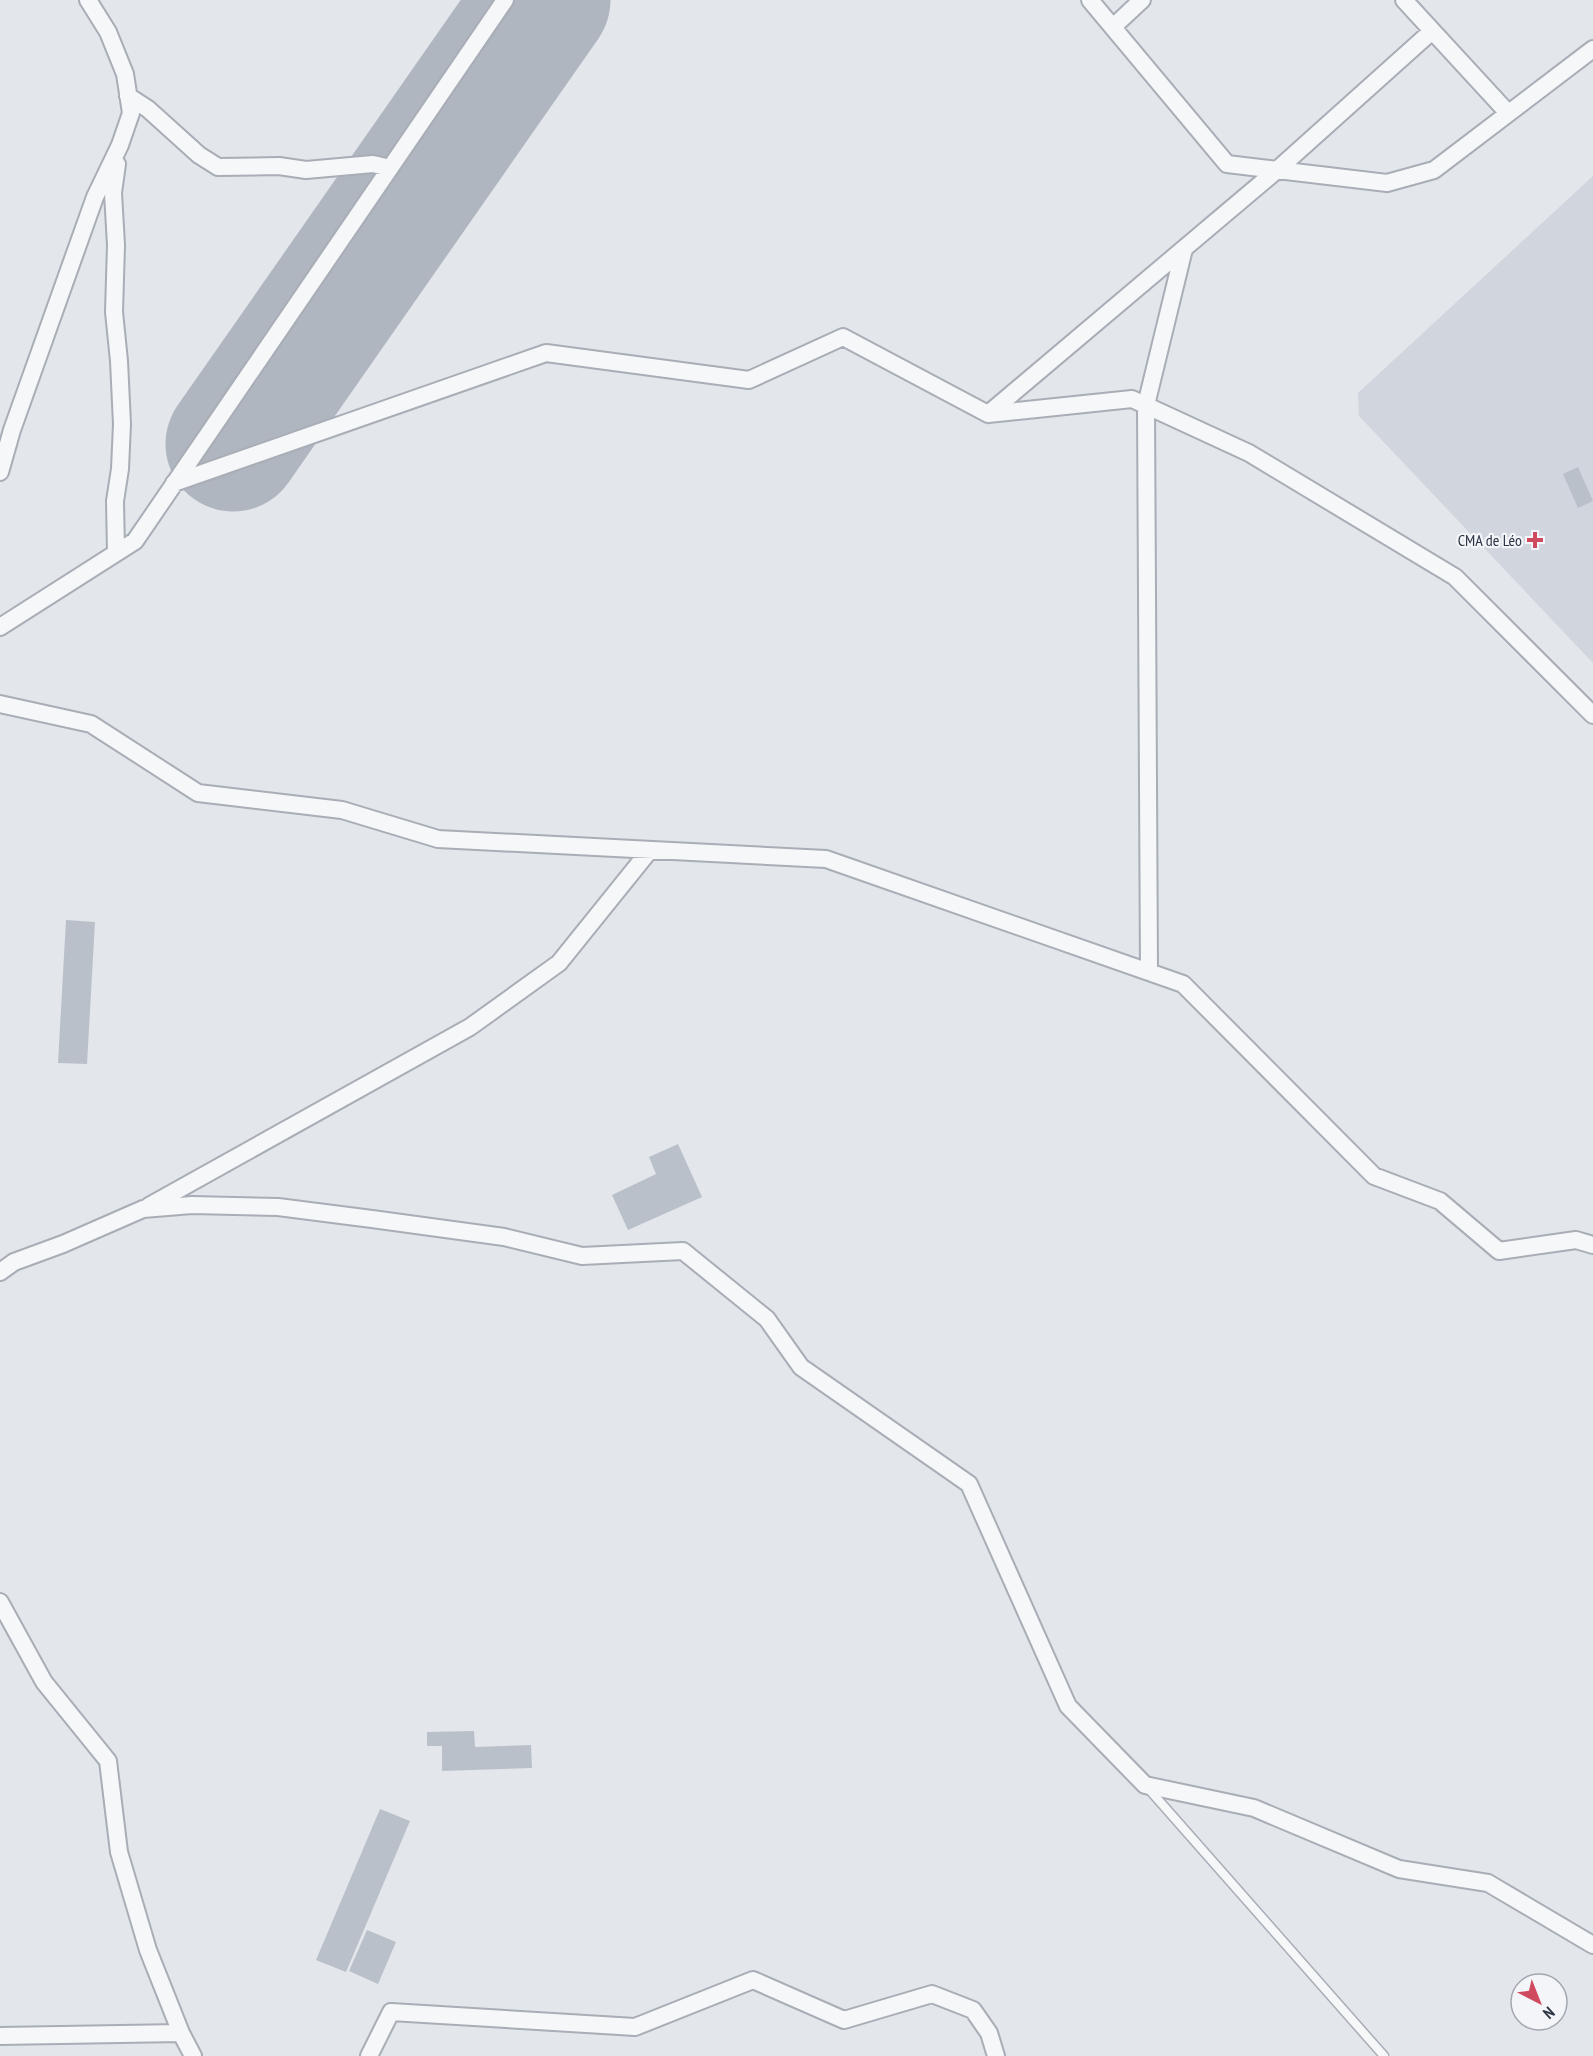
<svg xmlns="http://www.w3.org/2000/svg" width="1593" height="2056" viewBox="0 0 1593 2056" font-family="'PT Sans Narrow',sans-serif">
<rect width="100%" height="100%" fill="#e3e6eb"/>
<path fill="#d1d5dd" d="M 1593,176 L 1593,663 L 1359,416 L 1358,393 Z"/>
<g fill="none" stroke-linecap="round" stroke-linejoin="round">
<path stroke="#b0b6c0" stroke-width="135" d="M 233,444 L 543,0"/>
</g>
<path fill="#bac0c9" d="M 1578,467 L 1593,501 L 1578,508 L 1563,474 Z
M 66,920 L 95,922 L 87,1064 L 58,1063 Z
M 678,1144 L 702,1197 L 628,1230 L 612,1195 L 656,1174 L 649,1157 Z
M 474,1731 L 475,1747 L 531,1745 L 532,1768 L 442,1771 L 442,1746 L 427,1746 L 427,1732 Z
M 380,1809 L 410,1821 L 346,1972 L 316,1960 Z
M 367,1930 L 396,1942 L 378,1984 L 349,1971 Z"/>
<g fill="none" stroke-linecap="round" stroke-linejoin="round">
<defs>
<path id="service" d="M 1147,1787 L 1384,2056"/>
<path id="minor" d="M 1090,0 L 1227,164 L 1387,183 L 1434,170 L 1593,49
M 1404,0 L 1508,113
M 1113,27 L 1142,0
M 128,96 L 148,109 L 199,155 L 218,167 L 279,166 L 306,170 L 373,164 L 390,168
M 988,414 L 1132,399 L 1249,453 L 1455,577 L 1593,715
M 0,472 L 12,430 L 95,197 L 120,145 L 131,113 L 125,74 L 108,32 L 88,0
M 174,483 L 546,353 L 749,380 L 843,337 L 988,414 L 1277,170 L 1432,31
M 116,552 L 115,501 L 120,469 L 122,424 L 119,361 L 114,312 L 116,245 L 113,193 L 117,164
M 0,627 L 135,541 L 505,0
M 0,704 L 91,724 L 198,793 L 342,810 L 438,839 L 826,859 L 1183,984 L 1374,1176 L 1440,1201 L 1499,1251 L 1576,1240 L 1593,1245
M 1149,972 L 1146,405 L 1184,249
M 149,1206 L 470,1027 L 559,963 L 650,850
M 0,1272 L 14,1262 L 63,1244 L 143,1209 L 192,1205 L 278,1207 L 372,1219 L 504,1237 L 582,1256 L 683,1251 L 767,1319 L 801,1367 L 969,1484 L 1068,1706 L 1145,1785 L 1254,1808 L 1399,1869 L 1488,1883 L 1593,1945
M 0,1602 L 44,1682 L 108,1761 L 119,1852 L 148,1950 L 181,2033 L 193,2056
M 0,2036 L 181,2033
M 369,2056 L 391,2012 L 635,2027 L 753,1980 L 844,2020 L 932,1994 L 973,2010 L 989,2033 L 996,2056"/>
</defs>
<use href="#service" stroke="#a8adb6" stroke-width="11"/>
<use href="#minor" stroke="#a8adb6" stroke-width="20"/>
<use href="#service" stroke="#f6f7f9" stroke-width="8"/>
<use href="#minor" stroke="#f6f7f9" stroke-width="16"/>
</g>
<path fill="#cf4a5f" stroke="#f3f5f8" stroke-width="2" d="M1532 531h6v6h6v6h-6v6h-6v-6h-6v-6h6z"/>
<g text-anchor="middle" stroke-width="4.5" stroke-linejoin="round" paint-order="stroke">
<g font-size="16" fill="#2b3444" stroke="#f3f5f8" text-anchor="end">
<text x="1522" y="546">CMA de Léo</text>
</g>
</g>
<g transform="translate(1539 2002) rotate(138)"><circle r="28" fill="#f3f5f8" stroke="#a3a8b0" stroke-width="1.5"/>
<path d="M0-4.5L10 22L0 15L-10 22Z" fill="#cf4a5f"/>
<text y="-9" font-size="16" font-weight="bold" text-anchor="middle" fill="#2b3444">N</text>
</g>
</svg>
